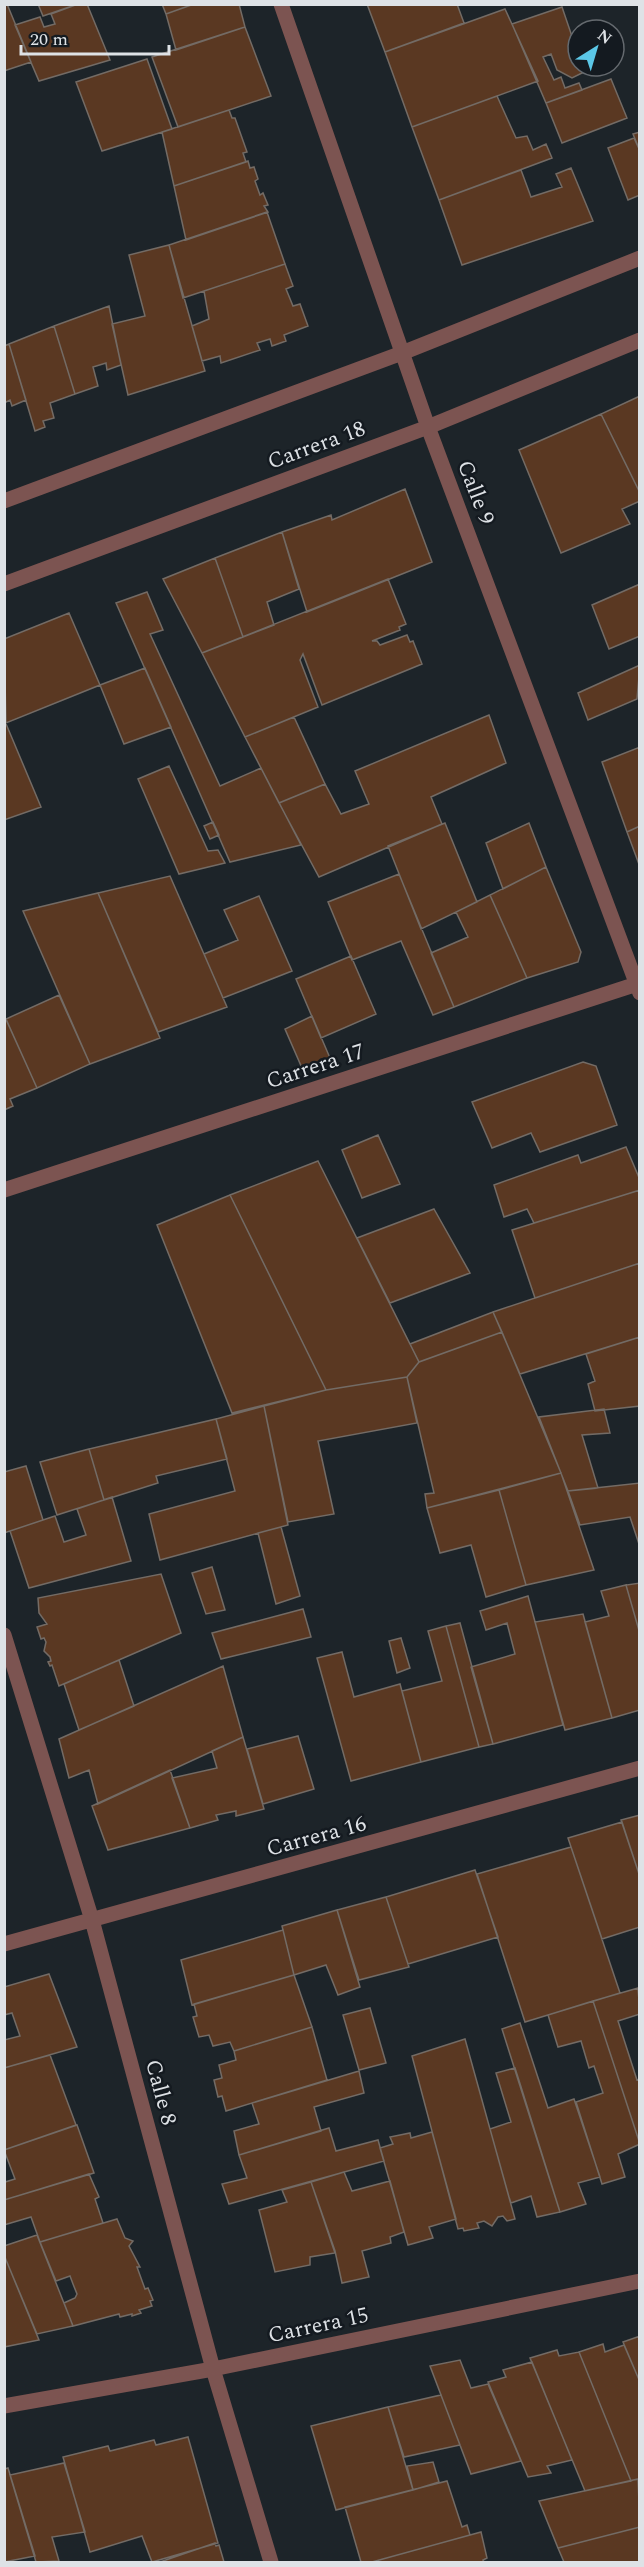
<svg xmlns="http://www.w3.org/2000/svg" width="644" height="2567" viewBox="0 0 644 2567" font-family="Spectral,serif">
<rect width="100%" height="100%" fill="#1d2429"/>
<path fill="#5a3822" stroke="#736b65" stroke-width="1.5" d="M 4,4 L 7,4 L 31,62 L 4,71 Z
M 38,4 L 78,4 L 43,16 Z
M 78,4 L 87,4 L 110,60 L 39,81 L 15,25 L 40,17 L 44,27 L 55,24 L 51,14 Z
M 162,4 L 194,4 L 166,14 Z
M 194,4 L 239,4 L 245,27 L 176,50 L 166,14 Z
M 367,4 L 457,4 L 464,23 L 385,52 Z
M 562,7 L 578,54 L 578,66 L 582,66 L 584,72 L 572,78 L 557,70 L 551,54 L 543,57 L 554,80 L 561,77 L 565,88 L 579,83 L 582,90 L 546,103 L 512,24 Z
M 505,9 L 538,81 L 412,127 L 385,52 Z
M 245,27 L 271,96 L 178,127 L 152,57 Z
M 147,59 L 172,129 L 102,151 L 76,82 Z
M 611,79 L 627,118 L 562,143 L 546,103 Z
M 497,96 L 516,138 L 527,136 L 533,150 L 546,144 L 552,158 L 439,200 L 412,127 Z
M 229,110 L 232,118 L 235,118 L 247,152 L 243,153 L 246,162 L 174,186 L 162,132 Z
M 640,132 L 640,151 L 633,134 Z
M 634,138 L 640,151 L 640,195 L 628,200 L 608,148 Z
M 248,161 L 250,168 L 254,167 L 258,179 L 255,181 L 260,195 L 263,193 L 268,205 L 264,206 L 268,212 L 186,240 L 174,186 Z
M 571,168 L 593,221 L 462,265 L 439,200 L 521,170 L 531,197 L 562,187 L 556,174 Z
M 267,212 L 285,264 L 183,298 L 169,245 Z
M 169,245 L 205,371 L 128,395 L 112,324 L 145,316 L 129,255 Z
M 285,264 L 293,286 L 286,289 L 293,306 L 300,304 L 308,326 L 284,335 L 286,341 L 272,346 L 270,339 L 257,343 L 260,350 L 221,363 L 220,356 L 202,361 L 192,326 L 209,319 L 204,291 Z
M 109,306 L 121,365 L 107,370 L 106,363 L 93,367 L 98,386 L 75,394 L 54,326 Z
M 54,326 L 75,394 L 50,403 L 54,418 L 43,421 L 45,427 L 35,431 L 9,344 Z
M 9,344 L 26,400 L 12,406 L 10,400 L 4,403 L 4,346 Z
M 640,396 L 640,493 L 601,414 Z
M 601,414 L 640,493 L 640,501 L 622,509 L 630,524 L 561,553 L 519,450 Z
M 405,489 L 432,562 L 307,612 L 282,532 L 331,515 L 332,520 Z
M 282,532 L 299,589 L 267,602 L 274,625 L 243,637 L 215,558 Z
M 215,558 L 243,637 L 202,653 L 163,579 Z
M 388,579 L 406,624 L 399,627 L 400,630 L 372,641 L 377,641 L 380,645 L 407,635 L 410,642 L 413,641 L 422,664 L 322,705 L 303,654 L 300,660 L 318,707 L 245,737 L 202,653 Z
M 640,584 L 640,636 L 609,649 L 592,605 Z
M 147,592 L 163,630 L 150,634 L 220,786 L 261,768 L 301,845 L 230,862 L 116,603 Z
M 69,613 L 100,685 L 6,723 L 4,639 Z
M 640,665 L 637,699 L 588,720 L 578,693 Z
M 145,668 L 171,727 L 124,744 L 100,685 Z
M 489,715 L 506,763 L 431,797 L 442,824 L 319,877 L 279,803 L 325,784 L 341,814 L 369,804 L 355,771 Z
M 294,717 L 325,784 L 279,803 L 245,737 Z
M 4,719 L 41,807 L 4,820 Z
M 640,747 L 640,826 L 627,832 L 602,762 Z
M 169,766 L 208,851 L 218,850 L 225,863 L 179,874 L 138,779 Z
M 213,822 L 219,835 L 210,839 L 204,826 Z
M 445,823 L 477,902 L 421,929 L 388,846 Z
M 529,823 L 546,867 L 503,889 L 486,843 Z
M 640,826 L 640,867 L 627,832 Z
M 546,867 L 581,952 L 578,962 L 527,978 L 490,895 Z
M 399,874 L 454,1007 L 433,1015 L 401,941 L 352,960 L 328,902 Z
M 170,876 L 227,1007 L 158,1032 L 98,893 Z
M 98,893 L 160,1038 L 90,1064 L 23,911 Z
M 490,895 L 527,978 L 454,1007 L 431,953 L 468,937 L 456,912 Z
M 259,896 L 292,971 L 223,998 L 204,954 L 238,940 L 224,910 Z
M 351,956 L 376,1014 L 321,1038 L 296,979 Z
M 59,995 L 90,1064 L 37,1088 L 6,1019 Z
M 4,1015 L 37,1088 L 10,1099 L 13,1106 L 4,1110 Z
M 312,1016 L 330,1058 L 302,1068 L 285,1029 Z
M 583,1062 L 596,1066 L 617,1125 L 540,1152 L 531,1133 L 492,1148 L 472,1102 Z
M 378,1135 L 400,1184 L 362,1198 L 342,1150 Z
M 626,1147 L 640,1180 L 640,1190 L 534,1223 L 527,1209 L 504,1217 L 494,1185 L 578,1155 L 581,1163 Z
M 318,1161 L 419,1362 L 407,1377 L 326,1390 L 230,1195 Z
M 640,1190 L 640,1263 L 535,1298 L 512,1230 Z
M 230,1195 L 326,1390 L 232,1413 L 157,1225 Z
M 434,1209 L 470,1273 L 390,1303 L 357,1238 Z
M 640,1263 L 640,1337 L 520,1374 L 493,1312 Z
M 493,1312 L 502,1332 L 419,1362 L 410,1344 Z
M 502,1332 L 561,1473 L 427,1508 L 425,1494 L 434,1493 L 407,1377 L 419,1362 Z
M 640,1337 L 640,1406 L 595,1411 L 588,1384 L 595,1381 L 586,1354 Z
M 407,1377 L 417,1423 L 318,1441 L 334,1514 L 288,1522 L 264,1406 L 326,1390 Z
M 264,1406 L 288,1525 L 160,1560 L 149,1514 L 235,1491 L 216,1419 Z
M 604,1409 L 610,1433 L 582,1435 L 598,1488 L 568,1491 L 539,1417 Z
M 216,1419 L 227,1459 L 156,1476 L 158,1483 L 104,1500 L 89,1449 Z
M 89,1449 L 104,1500 L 57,1515 L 40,1462 Z
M 26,1466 L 43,1520 L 4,1533 L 4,1472 Z
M 561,1473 L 594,1570 L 526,1585 L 499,1490 Z
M 640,1483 L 640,1547 L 630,1517 L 580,1525 L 568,1491 Z
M 499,1490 L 526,1585 L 486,1597 L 471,1545 L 440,1553 L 427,1508 Z
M 112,1497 L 131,1561 L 29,1588 L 10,1531 L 55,1516 L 64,1542 L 86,1535 L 77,1509 Z
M 281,1527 L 300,1596 L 276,1604 L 258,1533 Z
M 212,1567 L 225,1610 L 206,1614 L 192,1573 Z
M 161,1574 L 181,1633 L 59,1686 L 52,1665 L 50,1666 L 48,1662 L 51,1661 L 50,1657 L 44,1651 L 46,1642 L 44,1638 L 41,1639 L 37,1627 L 47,1624 L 39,1613 L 38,1598 Z
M 640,1583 L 640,1634 L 626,1585 Z
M 626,1585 L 640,1634 L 640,1710 L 612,1718 L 585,1622 L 609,1616 L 601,1591 Z
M 528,1596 L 563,1725 L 493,1744 L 471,1667 L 515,1654 L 507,1623 L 486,1630 L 480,1611 Z
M 303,1609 L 311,1637 L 221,1659 L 212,1633 Z
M 583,1614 L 612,1718 L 565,1730 L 535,1622 Z
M 460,1623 L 493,1744 L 479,1747 L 446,1626 Z
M 446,1626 L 479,1747 L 421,1762 L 402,1691 L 442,1681 L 428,1631 Z
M 401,1638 L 410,1668 L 397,1673 L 389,1641 Z
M 342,1652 L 354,1697 L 400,1684 L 421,1762 L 351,1781 L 317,1658 Z
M 119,1660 L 134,1706 L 79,1730 L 64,1684 Z
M 223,1666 L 243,1737 L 98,1804 L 89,1770 L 69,1778 L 59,1739 Z
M 298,1736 L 314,1789 L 263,1804 L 247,1749 Z
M 243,1737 L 264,1809 L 236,1816 L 236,1811 L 216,1815 L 218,1820 L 190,1828 L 172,1778 L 217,1768 L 212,1751 Z
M 170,1770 L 190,1828 L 108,1850 L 92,1806 Z
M 640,1815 L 640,1870 L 638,1871 L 621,1820 Z
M 622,1822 L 640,1877 L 640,1927 L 602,1939 L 568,1838 Z
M 571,1847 L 620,1993 L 525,2022 L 477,1874 Z
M 475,1870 L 498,1937 L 408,1964 L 386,1897 Z
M 386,1897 L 409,1967 L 359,1980 L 337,1910 Z
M 337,1910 L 360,1987 L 338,1995 L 326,1965 L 294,1975 L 282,1926 Z
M 283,1930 L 294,1975 L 192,2005 L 181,1960 Z
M 49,1974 L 77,2047 L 4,2068 L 4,2040 L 20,2036 L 12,2013 L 4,2015 L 4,1987 Z
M 294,1975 L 312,2027 L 234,2051 L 230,2042 L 213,2046 L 209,2035 L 199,2037 L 193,2017 L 197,2016 L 194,2004 Z
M 638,1988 L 640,2014 L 618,2021 L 637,2080 L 640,2079 L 640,2144 L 593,2001 Z
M 593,2001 L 640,2144 L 618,2154 L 625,2177 L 602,2184 L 576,2102 L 603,2093 L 594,2066 L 589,2068 L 581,2041 L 558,2047 L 548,2015 Z
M 370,2008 L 386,2063 L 359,2070 L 343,2015 Z
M 520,2023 L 548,2108 L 574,2099 L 600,2177 L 578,2183 L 586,2204 L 560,2212 L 502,2029 Z
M 312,2027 L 327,2080 L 226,2111 L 222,2096 L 218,2097 L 214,2080 L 222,2078 L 219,2065 L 236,2060 L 234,2051 Z
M 465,2039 L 515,2219 L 507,2221 L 503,2216 L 498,2217 L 492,2226 L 484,2221 L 477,2223 L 479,2228 L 464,2231 L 463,2228 L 458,2229 L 412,2056 Z
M 50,2055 L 76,2125 L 4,2150 L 4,2068 Z
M 515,2068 L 522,2090 L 560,2212 L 537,2217 L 531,2196 L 511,2203 L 509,2197 L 490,2129 L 511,2122 L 496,2073 Z
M 359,2071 L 364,2093 L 314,2107 L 321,2131 L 239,2155 L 234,2131 L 259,2124 L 252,2103 Z
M 77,2125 L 94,2173 L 4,2200 L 4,2180 L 5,2182 L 15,2179 L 4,2150 Z
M 329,2128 L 336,2151 L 378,2140 L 384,2161 L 229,2204 L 222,2184 L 247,2178 L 239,2155 Z
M 432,2132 L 456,2219 L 429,2227 L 433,2238 L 408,2245 L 380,2148 L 393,2144 L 390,2137 L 410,2133 L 411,2138 Z
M 344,2172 L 352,2191 L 390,2181 L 404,2232 L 390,2237 L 391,2243 L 362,2251 L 369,2277 L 342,2283 L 335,2251 L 311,2182 Z
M 89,2174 L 99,2197 L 95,2199 L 103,2223 L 40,2242 L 31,2217 L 4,2225 L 4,2200 Z
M 311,2182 L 335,2253 L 310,2257 L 310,2265 L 275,2272 L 259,2210 L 287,2202 L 282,2190 Z
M 117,2219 L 125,2238 L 133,2241 L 129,2246 L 140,2267 L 137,2267 L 145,2289 L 148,2288 L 153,2300 L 150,2301 L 152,2306 L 139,2310 L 141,2313 L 132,2316 L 132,2314 L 120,2317 L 119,2314 L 73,2326 L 64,2303 L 75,2298 L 77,2294 L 73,2284 L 70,2276 L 56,2281 L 40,2242 Z
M 37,2235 L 73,2326 L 37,2334 L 4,2255 L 4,2246 Z
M 4,2255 L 39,2340 L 4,2347 Z
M 640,2336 L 640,2382 L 623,2342 Z
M 603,2344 L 605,2352 L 624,2345 L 640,2382 L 640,2479 L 633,2480 L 631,2481 L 579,2352 Z
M 557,2350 L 559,2356 L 579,2352 L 631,2481 L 585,2491 L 530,2358 Z
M 460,2360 L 471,2388 L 488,2384 L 521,2461 L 471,2474 L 430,2366 Z
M 532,2362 L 572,2460 L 547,2466 L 551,2473 L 528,2477 L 488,2382 L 506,2377 L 503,2370 Z
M 441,2395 L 460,2445 L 404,2457 L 388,2407 Z
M 388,2407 L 413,2490 L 336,2510 L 311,2426 Z
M 188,2437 L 218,2543 L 152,2562 L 142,2536 L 90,2552 L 63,2457 L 108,2446 L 110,2451 L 154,2440 L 156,2445 Z
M 433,2462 L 439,2482 L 413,2490 L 407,2466 Z
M 64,2463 L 85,2532 L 52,2537 L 59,2561 L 36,2562 L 10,2475 Z
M 8,2468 L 35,2556 L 4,2562 L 4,2469 Z
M 638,2479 L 640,2527 L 558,2548 L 539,2501 Z
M 447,2481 L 462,2527 L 467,2525 L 470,2535 L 372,2562 L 361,2562 L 345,2507 Z
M 640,2527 L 640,2562 L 564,2562 L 558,2548 Z
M 481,2532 L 487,2558 L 483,2560 L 484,2562 L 372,2562 Z
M 215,2543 L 216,2546 L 219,2545 L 224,2562 L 160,2562 Z"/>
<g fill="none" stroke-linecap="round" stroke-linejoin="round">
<path stroke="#7c5451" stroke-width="15" d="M 281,4 L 428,427 L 640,993
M 4,501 L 402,353 L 640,258
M 4,584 L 428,427 L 640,340
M 4,1190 L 640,983
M 4,1635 L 92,1920 L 213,2369 L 271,2562
M 4,1944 L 640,1768
M 4,2406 L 213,2369 L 640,2281"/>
</g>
<g text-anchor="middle" stroke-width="5" stroke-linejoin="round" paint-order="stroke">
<g font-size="22" fill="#dee2e6" stroke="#141a20">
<text transform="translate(316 444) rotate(-20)" y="8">Carrera 18</text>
<text transform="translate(477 492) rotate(69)" y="8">Calle 9</text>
<text transform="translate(315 1065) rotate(-18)" y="8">Carrera 17</text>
<text transform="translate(316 1835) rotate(-15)" y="8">Carrera 16</text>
<text transform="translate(162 2092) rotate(75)" y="8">Calle 8</text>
<text transform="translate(318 2324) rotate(-12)" y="8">Carrera 15</text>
</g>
</g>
<rect width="644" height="2567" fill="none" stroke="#dee2e6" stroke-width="12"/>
<g transform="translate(596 48) rotate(37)"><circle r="28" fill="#141a20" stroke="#656a6f" stroke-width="1.5"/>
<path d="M0-4.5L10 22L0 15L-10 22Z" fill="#5bc7e7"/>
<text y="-9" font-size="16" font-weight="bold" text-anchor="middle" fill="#dee2e6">N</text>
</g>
<path d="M21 45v9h148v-9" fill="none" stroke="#dee2e6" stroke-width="3"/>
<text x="30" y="45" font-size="18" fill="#dee2e6" stroke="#141a20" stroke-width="4.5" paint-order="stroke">20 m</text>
</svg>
